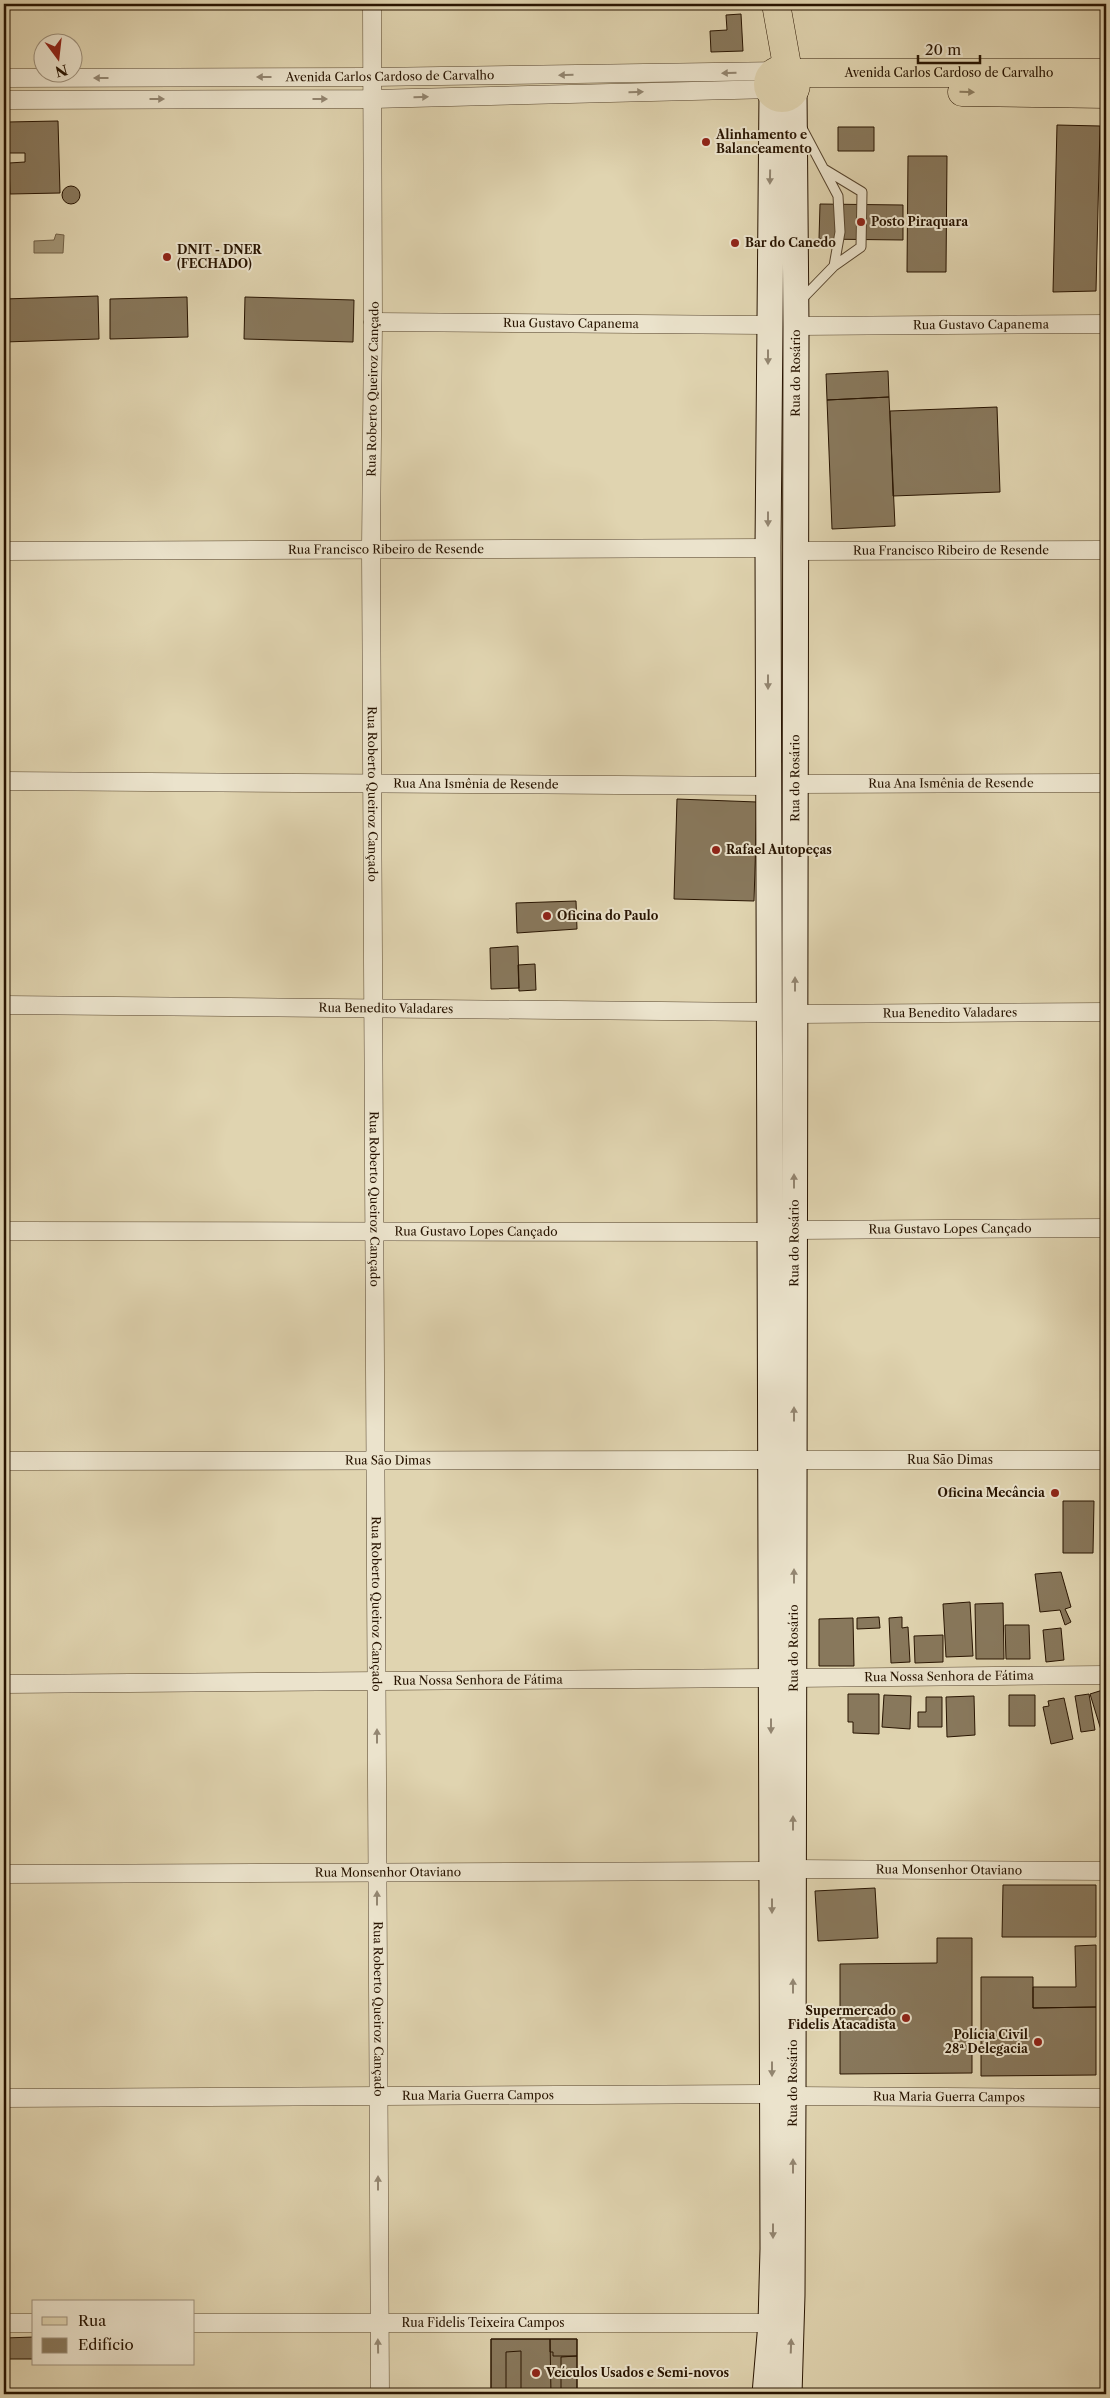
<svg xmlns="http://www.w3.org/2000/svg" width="1110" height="2398" viewBox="0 0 1110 2398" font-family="'Libre Caslon Text',serif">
<rect width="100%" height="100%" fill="#e0d4b0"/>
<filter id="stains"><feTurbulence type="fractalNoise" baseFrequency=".004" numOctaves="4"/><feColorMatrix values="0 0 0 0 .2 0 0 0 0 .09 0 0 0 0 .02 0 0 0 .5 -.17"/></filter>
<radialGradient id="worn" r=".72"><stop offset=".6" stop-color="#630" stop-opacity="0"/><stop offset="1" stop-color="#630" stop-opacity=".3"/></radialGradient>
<path fill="#a19374" stroke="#716046" d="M 56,234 L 64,235 L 63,253 L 34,253 L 34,241 L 54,240 Z"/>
<path fill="#88785c" stroke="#281401" d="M 741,14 L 743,51 L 711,52 L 710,31 L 727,30 L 726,15 Z
M 58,121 L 60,193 L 10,194 L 9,163 L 25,162 L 25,153 L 8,153 L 7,122 Z
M 1057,125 L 1100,126 L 1096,291 L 1053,292 Z
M 838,127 L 874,127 L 874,151 L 838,151 Z
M 908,156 L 947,156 L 946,272 L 907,272 Z
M62 195a9 9 0 1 1 18 0a9 9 0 1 1-18 0Z
M 820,204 L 903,205 L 903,240 L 819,239 Z
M 98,296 L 99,339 L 4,342 L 4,299 Z
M 187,297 L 188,337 L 110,339 L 110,299 Z
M 245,297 L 354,300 L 353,342 L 244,339 Z
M 888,371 L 889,397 L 827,400 L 826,374 Z
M 889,397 L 895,526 L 832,529 L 827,400 Z
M 997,407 L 1000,492 L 893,496 L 890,411 Z
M 677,799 L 757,802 L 754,901 L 674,899 Z
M 576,901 L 577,929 L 517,933 L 516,903 Z
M 518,946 L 519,988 L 491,989 L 490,948 Z
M 535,964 L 536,990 L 519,991 L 518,965 Z
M 1063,1501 L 1094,1501 L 1093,1553 L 1063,1553 Z
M 1061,1572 L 1071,1607 L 1065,1609 L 1071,1622 L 1065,1625 L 1060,1610 L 1040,1612 L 1035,1574 Z
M 970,1602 L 973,1656 L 946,1657 L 943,1604 Z
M 1003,1603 L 1004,1659 L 976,1659 L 975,1604 Z
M 879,1617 L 880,1628 L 857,1629 L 857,1618 Z
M 902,1617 L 902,1628 L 908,1627 L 910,1662 L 891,1663 L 889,1618 Z
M 853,1618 L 854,1666 L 819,1666 L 819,1619 Z
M 1005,1625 L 1029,1625 L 1030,1659 L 1006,1659 Z
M 1061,1628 L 1064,1660 L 1046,1662 L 1043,1630 Z
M 943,1635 L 943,1662 L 915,1663 L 914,1636 Z
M 1106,1689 L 1106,1728 L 1101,1730 L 1090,1694 Z
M 848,1694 L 879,1694 L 879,1734 L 853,1733 L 853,1722 L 848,1722 Z
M 1089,1694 L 1095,1730 L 1081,1732 L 1075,1696 Z
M 884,1695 L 911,1696 L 910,1729 L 882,1727 Z
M 1009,1695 L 1035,1695 L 1035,1726 L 1009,1726 Z
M 974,1696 L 975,1735 L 947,1737 L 946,1697 Z
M 926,1697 L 942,1697 L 942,1727 L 918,1727 L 918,1712 L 926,1712 Z
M 1064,1698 L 1073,1739 L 1051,1744 L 1043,1707 L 1049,1706 L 1048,1701 Z
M 1003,1885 L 1096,1885 L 1096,1937 L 1002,1937 Z
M 875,1888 L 878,1938 L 818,1941 L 815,1891 Z
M 937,1938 L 972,1938 L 972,2073 L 840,2074 L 840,1964 L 937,1963 Z
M 1096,1945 L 1096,2007 L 1033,2008 L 1033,1987 L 1076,1987 L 1075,1946 Z
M 981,1977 L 1033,1977 L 1033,2008 L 1096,2007 L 1096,2075 L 981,2076 Z
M 34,2337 L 34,2359 L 4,2359 L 4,2338 Z
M 491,2339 L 550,2339 L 551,2394 L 521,2394 L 521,2351 L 506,2352 L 506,2394 L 491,2394 Z
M 491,2339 L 577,2339 L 577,2394 L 491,2394 Z
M 550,2339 L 577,2339 L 577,2356 L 553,2356 L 553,2352 L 550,2352 Z
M 577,2356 L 577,2394 L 561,2394 L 561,2357 Z"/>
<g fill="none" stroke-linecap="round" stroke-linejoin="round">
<defs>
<path id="service" d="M 824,169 L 862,192 L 861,247 L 834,266
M 801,300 L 834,266 L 840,232 L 838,196 L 802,128
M 1106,2271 L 1106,2342"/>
<g id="minor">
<path id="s1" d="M 372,4 L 373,322 L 371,549 L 380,2394"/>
<path id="s2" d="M 4,78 L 372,77 L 777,71"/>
<path d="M 4,100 L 373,99 L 770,89"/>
<path id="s3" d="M 373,322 L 769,325"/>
<path id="s4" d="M 796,326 L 1106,324"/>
<path id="s5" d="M 4,551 L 768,548"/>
<path id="s6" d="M 796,551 L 1106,550"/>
<path id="s7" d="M 4,781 L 769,786"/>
<path id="s8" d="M 795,784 L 1106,783"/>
<path id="s9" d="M 4,1005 L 769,1012"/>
<path id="s10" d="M 795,1014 L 1106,1012"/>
<path id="s11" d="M 794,1230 L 1106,1228"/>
<path id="s12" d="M 4,1231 L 770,1232"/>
<path id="s13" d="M 794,1460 L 1106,1460"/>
<path id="s14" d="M 4,1461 L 771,1460"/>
<path id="s15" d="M 793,1678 L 1106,1675"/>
<path id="s16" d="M 4,1684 L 771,1678"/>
<path id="s17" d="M 793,1869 L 1106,1871"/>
<path id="s18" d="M 4,1874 L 772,1871"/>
<path id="s19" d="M 793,2096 L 1106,2098"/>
<path id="s20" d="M 4,2098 L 772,2094"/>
<path d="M 4,2323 L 34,2323"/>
<path id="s21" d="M 194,2323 L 771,2323"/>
</g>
<g id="secondary">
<path d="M 765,2394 L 771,2323 L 773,2249 L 768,548 L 772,93"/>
<path id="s22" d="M 789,2394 L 792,2295 L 793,2096 L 796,326 L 794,92"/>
</g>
<g id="primary">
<path d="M 776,4 L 788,71"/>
<circle cx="782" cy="84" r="14"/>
<path id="s23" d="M 791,73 L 1106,73"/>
<path d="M 962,92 L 1106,94"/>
</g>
</defs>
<use href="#service" stroke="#56442d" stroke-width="11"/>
<use href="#minor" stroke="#56442d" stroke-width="19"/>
<use href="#secondary" stroke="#281401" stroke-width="27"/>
<use href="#primary" stroke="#281401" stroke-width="29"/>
<use href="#service" stroke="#ebe3cc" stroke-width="9"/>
<use href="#minor" stroke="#ebe3cc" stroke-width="18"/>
<use href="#secondary" stroke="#ebe3cc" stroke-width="25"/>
<use href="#primary" stroke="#e0d4b0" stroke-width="28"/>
</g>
<defs><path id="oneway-solid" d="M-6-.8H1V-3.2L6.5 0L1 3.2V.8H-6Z" transform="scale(1.25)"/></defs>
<g fill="#938671">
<use href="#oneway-solid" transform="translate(729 73) rotate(178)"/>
<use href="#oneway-solid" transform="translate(566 75) rotate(179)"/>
<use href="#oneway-solid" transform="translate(264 77) rotate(180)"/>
<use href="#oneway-solid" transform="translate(101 78) rotate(180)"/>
<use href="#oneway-solid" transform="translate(636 92) rotate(-1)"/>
<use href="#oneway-solid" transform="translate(421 97) rotate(-1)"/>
<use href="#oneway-solid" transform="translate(157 99)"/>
<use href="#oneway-solid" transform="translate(320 99)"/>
<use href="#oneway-solid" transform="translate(770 177) rotate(91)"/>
<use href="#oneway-solid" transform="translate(768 357) rotate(90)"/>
<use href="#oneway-solid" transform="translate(768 519) rotate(90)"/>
<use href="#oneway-solid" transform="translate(768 682) rotate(90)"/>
<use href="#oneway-solid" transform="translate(795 984) rotate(-90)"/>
<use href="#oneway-solid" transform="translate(794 1181) rotate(-90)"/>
<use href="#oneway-solid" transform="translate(794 1414) rotate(-90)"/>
<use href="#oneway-solid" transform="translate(794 1576) rotate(-90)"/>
<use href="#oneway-solid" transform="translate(771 1726) rotate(90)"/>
<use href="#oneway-solid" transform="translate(377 1736) rotate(-90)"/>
<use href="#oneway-solid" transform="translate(793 1823) rotate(-90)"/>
<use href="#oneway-solid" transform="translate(377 1898) rotate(-90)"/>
<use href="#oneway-solid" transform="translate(772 1906) rotate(90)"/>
<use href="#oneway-solid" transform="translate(793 1986) rotate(-90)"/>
<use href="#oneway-solid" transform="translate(772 2069) rotate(90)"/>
<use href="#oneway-solid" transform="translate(793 2166) rotate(-90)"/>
<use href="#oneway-solid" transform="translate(378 2183) rotate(-90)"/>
<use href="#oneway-solid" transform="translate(773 2231) rotate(90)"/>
<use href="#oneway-solid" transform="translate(378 2346) rotate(-91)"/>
<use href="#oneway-solid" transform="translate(791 2346) rotate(-88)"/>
</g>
<use fill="#8d7e61" href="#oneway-solid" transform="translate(967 92) rotate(1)"/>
<g fill="#8f2418" stroke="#ebe3cc" stroke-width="2">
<circle cx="706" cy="142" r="5"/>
<circle cx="861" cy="222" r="5"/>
<circle cx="735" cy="243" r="5"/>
<circle cx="167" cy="257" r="5"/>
<circle cx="716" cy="850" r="5"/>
<circle cx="547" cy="916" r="5"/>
<circle cx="1055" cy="1493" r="5"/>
<circle cx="906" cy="2018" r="5"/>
<circle cx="1038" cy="2042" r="5"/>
<circle cx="536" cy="2373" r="5"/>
</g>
<g text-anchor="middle" stroke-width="4" stroke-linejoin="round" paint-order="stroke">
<g font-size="12" fill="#281401" stroke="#ebe3cc">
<text dy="4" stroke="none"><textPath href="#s23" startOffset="158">Avenida Carlos Cardoso de Carvalho</textPath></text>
<text dy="4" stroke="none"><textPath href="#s2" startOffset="386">Avenida Carlos Cardoso de Carvalho</textPath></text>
<text dy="4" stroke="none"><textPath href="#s3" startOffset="198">Rua Gustavo Capanema</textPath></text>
<text dy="4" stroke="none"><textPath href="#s4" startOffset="185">Rua Gustavo Capanema</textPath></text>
<text dy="4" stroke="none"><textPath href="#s22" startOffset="2021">Rua do Rosário</textPath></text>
<text transform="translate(373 389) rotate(-89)" y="4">Rua Roberto Queiroz Cançado</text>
<text dy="4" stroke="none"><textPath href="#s5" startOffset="382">Rua Francisco Ribeiro de Resende</textPath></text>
<text dy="4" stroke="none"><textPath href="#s6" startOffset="155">Rua Francisco Ribeiro de Resende</textPath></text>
<text dy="4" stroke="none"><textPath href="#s22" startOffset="1616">Rua do Rosário</textPath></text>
<text dy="4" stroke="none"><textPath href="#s7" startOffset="472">Rua Ana Ismênia de Resende</textPath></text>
<text dy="4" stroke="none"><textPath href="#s8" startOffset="156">Rua Ana Ismênia de Resende</textPath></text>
<text dy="4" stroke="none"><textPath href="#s1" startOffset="790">Rua Roberto Queiroz Cançado</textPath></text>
<text dy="4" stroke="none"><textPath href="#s9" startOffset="382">Rua Benedito Valadares</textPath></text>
<text dy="4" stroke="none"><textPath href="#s10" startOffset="155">Rua Benedito Valadares</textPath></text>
<text dy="4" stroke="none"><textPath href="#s1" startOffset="1195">Rua Roberto Queiroz Cançado</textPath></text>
<text dy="4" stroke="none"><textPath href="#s11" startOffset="156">Rua Gustavo Lopes Cançado</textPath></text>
<text dy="4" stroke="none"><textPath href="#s12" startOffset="472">Rua Gustavo Lopes Cançado</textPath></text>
<text dy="4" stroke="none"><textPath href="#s22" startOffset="1151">Rua do Rosário</textPath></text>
<text dy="4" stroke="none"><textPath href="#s14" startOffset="384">Rua São Dimas</textPath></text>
<text dy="4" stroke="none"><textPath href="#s13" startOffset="156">Rua São Dimas</textPath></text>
<text dy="4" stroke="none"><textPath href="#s1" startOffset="1600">Rua Roberto Queiroz Cançado</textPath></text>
<text dy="4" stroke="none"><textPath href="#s22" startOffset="746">Rua do Rosário</textPath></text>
<text dy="4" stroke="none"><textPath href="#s15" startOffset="156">Rua Nossa Senhora de Fátima</textPath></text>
<text dy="4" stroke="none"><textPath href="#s16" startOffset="474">Rua Nossa Senhora de Fátima</textPath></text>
<text dy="4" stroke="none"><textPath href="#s17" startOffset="156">Rua Monsenhor Otaviano</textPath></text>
<text dy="4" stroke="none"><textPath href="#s18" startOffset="384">Rua Monsenhor Otaviano</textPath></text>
<text dy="4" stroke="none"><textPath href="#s1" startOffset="2005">Rua Roberto Queiroz Cançado</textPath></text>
<text dy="4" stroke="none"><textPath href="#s22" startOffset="311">Rua do Rosário</textPath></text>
<text dy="4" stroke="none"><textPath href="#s20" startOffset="474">Rua Maria Guerra Campos</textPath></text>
<text dy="4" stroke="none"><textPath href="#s19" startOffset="156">Rua Maria Guerra Campos</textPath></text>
<text dy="4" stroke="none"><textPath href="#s21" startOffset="289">Rua Fidelis Teixeira Campos</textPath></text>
</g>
<g font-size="12" font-weight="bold" fill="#281401" stroke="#ebe3cc" text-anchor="start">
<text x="716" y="139">Alinhamento e<tspan x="716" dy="14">Balanceamento</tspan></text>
<text x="871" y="226">Posto Piraquara</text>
<text x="745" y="247">Bar do Canedo</text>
<text x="177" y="254">DNIT - DNER<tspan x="177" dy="14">(FECHADO)</tspan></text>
<text x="726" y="854">Rafael Autopeças</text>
<text x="557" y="920">Oficina do Paulo</text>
<text x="1045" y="1497" text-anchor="end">Oficina Mecância</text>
<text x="896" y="2015" text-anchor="end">Supermercado<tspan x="896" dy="14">Fidelis Atacadista</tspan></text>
<text x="1028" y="2039" text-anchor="end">Polícia Civil<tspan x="1028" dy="14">28ª Delegacia</tspan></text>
<text x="546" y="2377">Veículos Usados e Semi-novos</text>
</g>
</g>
<rect width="1110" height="2398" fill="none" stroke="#e0d4b0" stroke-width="20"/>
<rect x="5" y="5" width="1100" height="2388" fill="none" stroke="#281401" stroke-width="2.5"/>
<rect x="10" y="10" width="1090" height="2378" fill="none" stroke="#281401"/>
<rect x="32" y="2300" width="162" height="65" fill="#ebe3cc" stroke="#9d907b"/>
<rect x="42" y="2317" width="25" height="8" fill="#e0d4b0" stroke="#9d907b"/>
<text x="78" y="2326" font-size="15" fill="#281401">Rua</text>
<rect x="42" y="2338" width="25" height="15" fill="#88785c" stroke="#9d907b"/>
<text x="78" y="2350" font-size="15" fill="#281401">Edifício</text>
<g transform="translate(58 58) rotate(165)"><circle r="24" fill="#ebe3cc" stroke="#9d907b"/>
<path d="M0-4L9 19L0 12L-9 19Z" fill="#8f2418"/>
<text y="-8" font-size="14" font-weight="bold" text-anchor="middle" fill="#281401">N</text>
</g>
<path d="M918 55v8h62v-8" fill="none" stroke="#281401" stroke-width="2.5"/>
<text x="925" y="55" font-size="15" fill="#281401" stroke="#ebe3cc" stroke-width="4" paint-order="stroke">20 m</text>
<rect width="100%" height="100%" filter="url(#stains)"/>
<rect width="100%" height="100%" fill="url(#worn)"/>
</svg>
